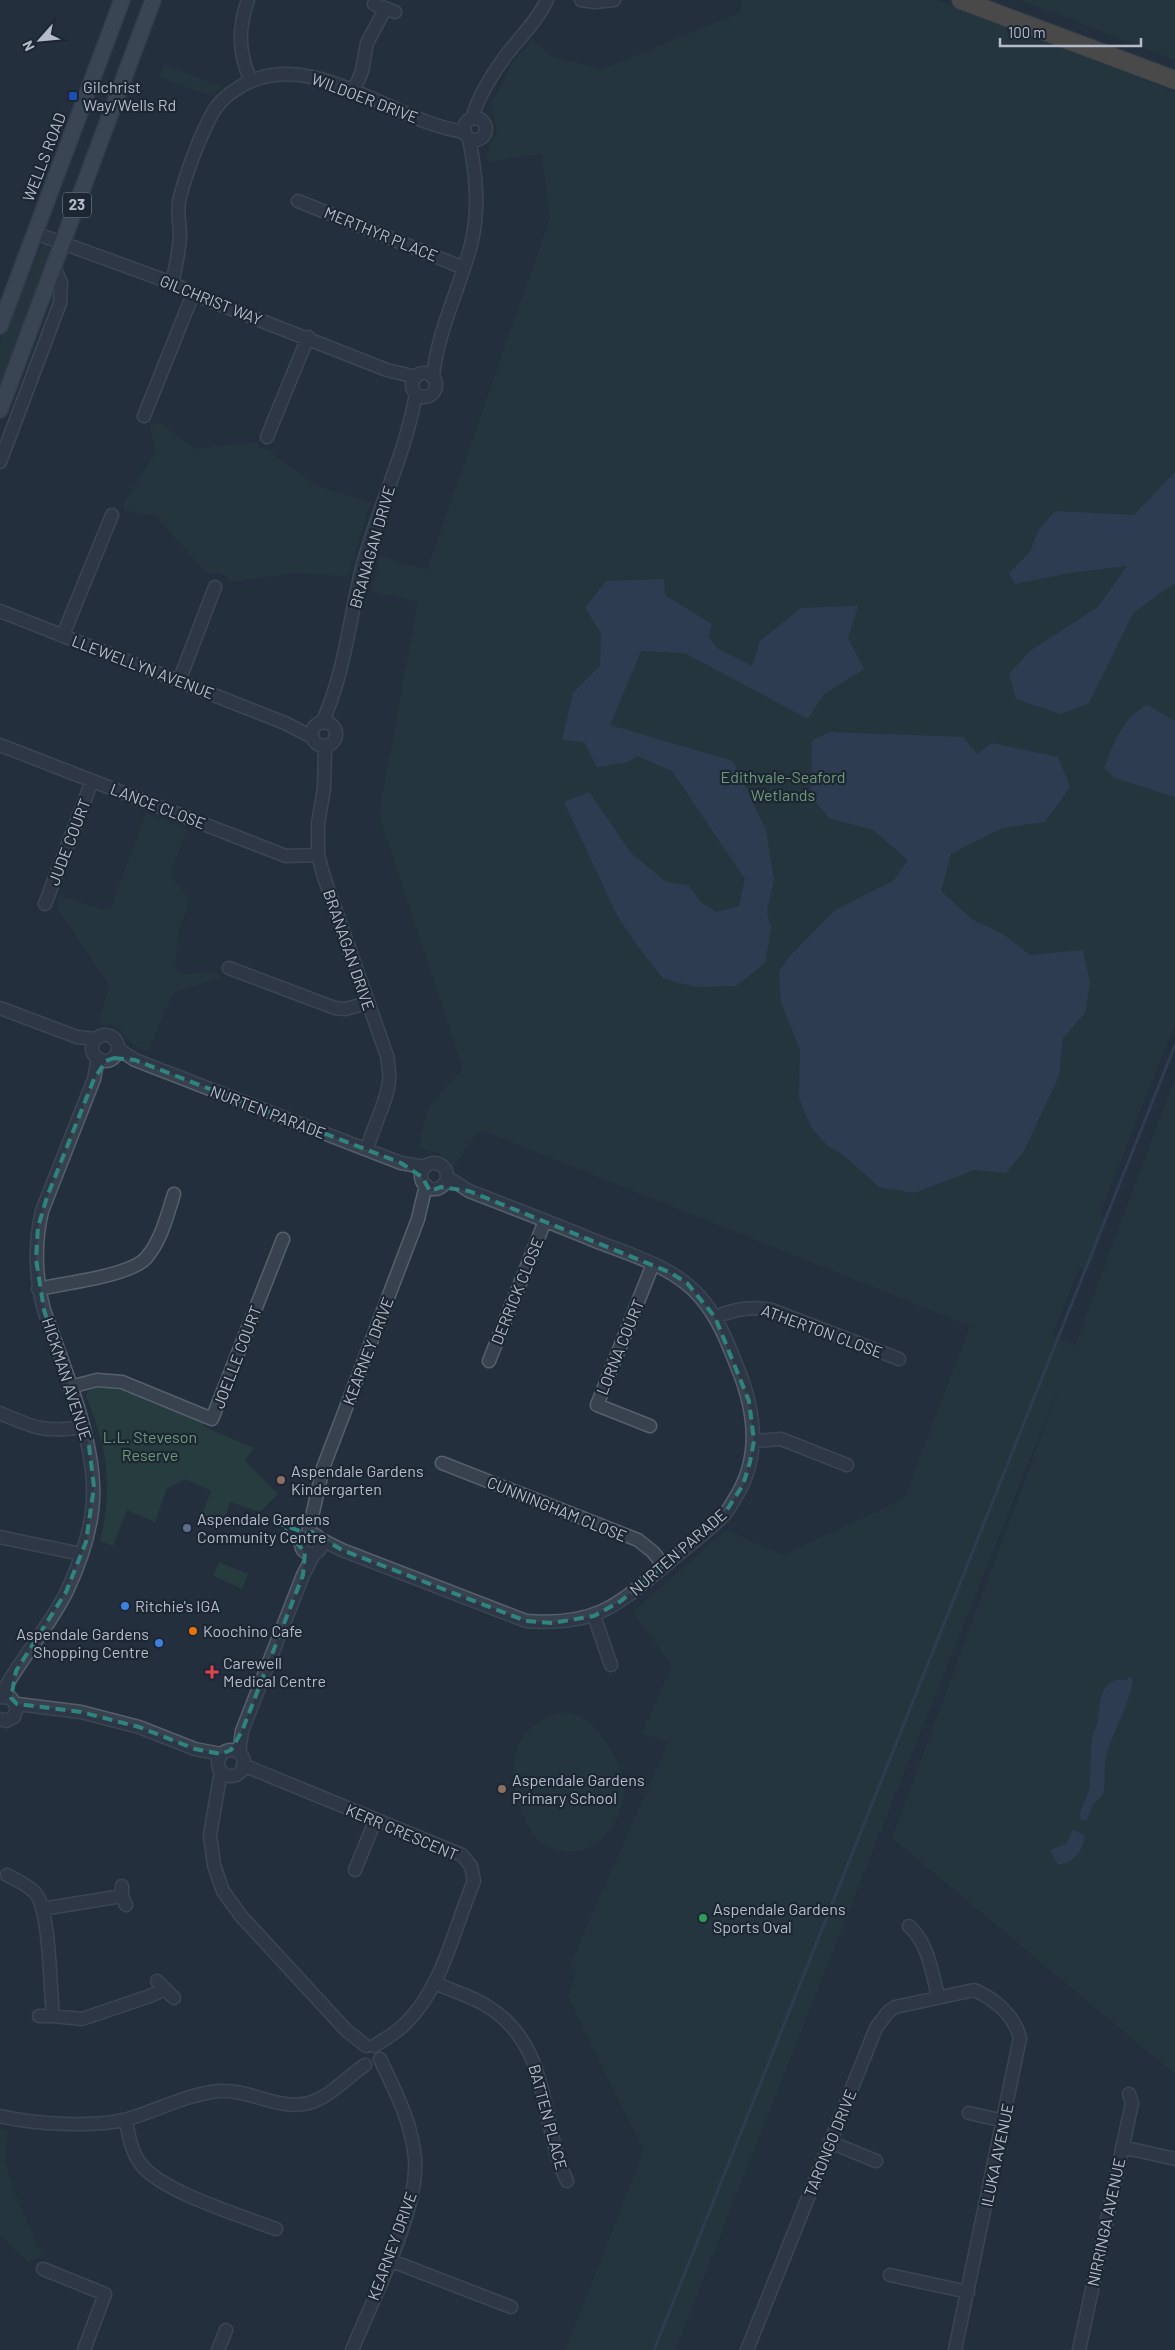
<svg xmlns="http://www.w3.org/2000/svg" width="1175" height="2350" viewBox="0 0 1175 2350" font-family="Barlow,sans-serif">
<rect width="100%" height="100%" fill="#242f3e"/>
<path fill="#263c3f" d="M 743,0 L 937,0 L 1175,92 L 1175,1023 L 1100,1214 L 1105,1216 L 1092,1263 L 1079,1269 L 1052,1336 L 1075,1346 L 1175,1078 L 1175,2074 L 892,1838 L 1062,1380 L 878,1837 L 675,2350 L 565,2350 L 644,2151 L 568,1997 L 577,1971 L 569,1967 L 668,1743 L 642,1733 L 672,1666 L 633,1612 L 726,1530 L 783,1555 L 904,1499 L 970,1326 L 484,1131 L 477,1132 L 453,1168 L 442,1154 L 420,1149 C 423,1104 434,1100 463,1069 L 379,815 L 418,602 L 372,591 L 380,556 L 427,570 L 550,218 L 542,154 L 488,162 L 486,152 L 497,133 L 491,105 L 514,60 L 533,40 L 553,57 L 603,69 L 739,13 Z
M 1021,0 L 1175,0 L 1175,60 Z
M 164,65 L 222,87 L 211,96 L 159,77 Z
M 48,244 L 52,253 L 0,396 L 0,342 L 39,251 L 42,246 Z
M 159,422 L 195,449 L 256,442 L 260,448 L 269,450 L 279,459 L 317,486 L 371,502 L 347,577 L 296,573 L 229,582 C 225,573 217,571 208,575 L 156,516 L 125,510 L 123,505 L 156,452 L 150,427 Z
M 146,813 L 187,829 L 170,875 L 190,900 L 178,932 L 175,971 L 189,974 L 216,971 L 221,977 L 173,993 L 148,1051 C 144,1049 136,1047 133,1044 C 117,1031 124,1022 99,1025 L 109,985 L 59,910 L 58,895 L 103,910 L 111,907 Z
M 100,1387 L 116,1388 L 193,1415 L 200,1419 L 205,1427 L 254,1448 L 245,1461 L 278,1494 L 260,1512 L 230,1502 L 223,1523 L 201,1517 L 211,1491 L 186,1479 L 167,1488 L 155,1522 L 127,1510 L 113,1546 L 100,1541 C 113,1482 108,1452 86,1396 L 88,1391 Z
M 219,1562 L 248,1574 L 242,1589 L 213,1576 Z
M 555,1713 C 560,1713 568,1712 574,1714 C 586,1718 600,1732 607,1744 C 613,1754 621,1766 623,1778 C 630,1815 596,1864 556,1849 C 545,1846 535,1839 530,1829 C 514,1800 503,1756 529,1730 C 536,1723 546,1718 555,1713 Z
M 0,2129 L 8,2131 L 5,2162 L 12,2187 L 42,2256 L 28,2262 L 0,2235 Z"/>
<path fill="#394c67" d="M 1175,472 L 1175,583 L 1133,613 L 1089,703 L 1061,714 L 1016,699 L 1009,674 L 1030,651 L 1098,607 L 1127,566 L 1069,573 L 1015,584 L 1009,573 L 1030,552 L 1038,531 L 1055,511 L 1134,515 Z
M 664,579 L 665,595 L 712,624 L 708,636 L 717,648 L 752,666 L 760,641 L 801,608 L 858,606 L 848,638 L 864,669 L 823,695 L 808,719 L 685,653 L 641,651 L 610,725 L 733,761 L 766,830 L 774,879 L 767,912 L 771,928 L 765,963 L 736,986 L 694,987 L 663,978 L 639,948 L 618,917 L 564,802 L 589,792 L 631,853 L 666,882 L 688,885 L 702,903 L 716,912 L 739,906 L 745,879 L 672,771 L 637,756 L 628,762 L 597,767 L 584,742 L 562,740 L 573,693 L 600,666 L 601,633 L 585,608 L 606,581 Z
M 1147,705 L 1175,721 L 1175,797 L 1115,778 L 1104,768 C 1113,744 1123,717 1147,705 Z
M 829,732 L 963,737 L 977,754 L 992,743 L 1058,757 L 1070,787 L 1045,822 L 1002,828 L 951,854 L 941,891 L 973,920 L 1003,934 L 1030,955 L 1083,950 L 1090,983 L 1085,1013 L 1063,1038 L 1059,1076 L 1024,1151 L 1006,1173 L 974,1170 L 914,1193 L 879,1187 L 847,1158 L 827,1145 L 811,1127 L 799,1098 L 800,1050 L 781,1002 L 779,971 L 790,956 L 834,911 L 894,880 L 908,860 L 873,830 L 829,818 L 811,796 L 812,741 Z
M 1130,1676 L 1133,1679 C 1129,1705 1115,1728 1107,1752 C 1103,1766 1106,1781 1103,1795 L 1093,1804 L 1087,1819 L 1082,1821 C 1075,1812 1090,1796 1090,1785 C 1091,1770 1090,1754 1092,1739 C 1093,1732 1097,1727 1098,1720 C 1100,1703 1100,1675 1127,1680 Z
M 1073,1830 L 1085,1835 C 1083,1851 1073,1863 1058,1865 L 1050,1850 L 1066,1844 Z"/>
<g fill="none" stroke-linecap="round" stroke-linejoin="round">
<path stroke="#394c67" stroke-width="3" d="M 654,2350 L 1175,1045"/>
<defs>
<path id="minor" d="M 248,0 C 238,28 238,53 251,81
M 581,0 L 595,2 L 614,0
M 374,4 L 395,12
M 353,92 L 362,71 L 367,43 L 385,9
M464 129a11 11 0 1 1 22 0a11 11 0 1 1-22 0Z
M 472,119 C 477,98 494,71 507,54 C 521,36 537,21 547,0
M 298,201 L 464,268
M 35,233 L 172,283 L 193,294 L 387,370 L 416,377
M 172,283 C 176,267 179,252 180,235 C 180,222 176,211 180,197 C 186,173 202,130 215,109 C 222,98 232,92 243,85 C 313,46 394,123 465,132
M412 385a12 12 0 1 1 24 0a12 12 0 1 1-24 0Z
M 433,378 C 437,332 459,290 471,245 C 480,208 476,174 469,138
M 144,416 L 193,294
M 267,437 L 308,337
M 0,462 L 60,303 L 61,283 L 54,266
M 0,611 L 285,723 L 312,737
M 63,635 L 112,515
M 179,681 L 215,587
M312 734a12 12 0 1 1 24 0a12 12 0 1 1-24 0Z
M 322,723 C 344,675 349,623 361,572 C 376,512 405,456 416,394
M 0,745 L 286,856 L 318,855
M 325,746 L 324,789 L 318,823 L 318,855 L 324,877 L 387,1056 C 388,1064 390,1072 389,1080 C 388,1100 372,1128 367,1150
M 45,904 L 92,781
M 229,968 L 335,1008 L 345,1009 L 368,1003
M 0,1008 L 77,1037 L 96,1039
M92 1048a13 13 0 1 1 26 0a13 13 0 1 1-26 0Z
M 118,1049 L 135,1060 L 401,1163 L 425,1167
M421 1176a13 13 0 1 1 26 0a13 13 0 1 1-26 0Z
M 38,1289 C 64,1283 130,1276 146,1258 C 161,1241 167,1216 174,1194
M 715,1317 C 735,1309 752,1306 772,1310 L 899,1359
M 489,1361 L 545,1221
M 70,1387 L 97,1380 L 122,1382 L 212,1419 L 283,1239
M 0,1413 C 34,1428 45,1433 83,1427
M 650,1426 L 597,1405 L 653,1264
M 754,1441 L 781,1439 L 847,1465
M 442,1463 L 638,1540 L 653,1552 L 664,1566
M301 1544a10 10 0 1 1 20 0a10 10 0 1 1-20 0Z
M 308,1534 L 323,1468 L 418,1219 L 426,1185
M 0,1537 L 81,1554
M 320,1539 L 342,1550 L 526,1621 C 596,1626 615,1607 667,1564 C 685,1548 705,1534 722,1517 C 728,1512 732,1503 737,1495 C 761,1455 755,1411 738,1369 C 728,1344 719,1319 701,1298 C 674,1266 630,1255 593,1240 C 552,1223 510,1207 469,1191 L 447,1177
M 594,1616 L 611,1665
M 0,1697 C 19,1660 49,1628 67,1591 C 82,1559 95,1520 93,1485 C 91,1429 62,1363 44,1310 C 35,1276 34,1245 42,1211 L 94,1079 L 98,1058
M 0,1697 L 11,1698 L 17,1707 L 14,1717 L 6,1721 L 0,1719
M 17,1704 L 81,1712 L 139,1727 L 195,1749 L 221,1754
M218 1763a13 13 0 1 1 26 0a13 13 0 1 1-26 0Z
M 239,1753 L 242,1731 L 249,1713 L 303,1575 L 314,1554
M 243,1765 L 462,1855 L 471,1866 L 474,1881 C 454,1928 443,1987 405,2024 C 396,2033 385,2039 374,2046
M 221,1771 L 210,1835 L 214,1865 L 223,1891 L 241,1916 L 346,2030 L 366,2046
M 355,1870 L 375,1821
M 7,1875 C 16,1880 29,1885 36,1894 C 50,1911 50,1990 53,2016 L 82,2019 L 150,1996 L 163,1990
M 122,1886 L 122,1896 L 126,1905
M 42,1909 L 122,1896
M 909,1926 C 928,1943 932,1972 938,1996
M 157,1981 L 174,1998
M 435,1983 C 452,1991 471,1996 487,2006 C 553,2047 538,2120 567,2181
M 39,2016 L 53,2016
M 969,2113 L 1004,2121
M 0,2116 C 34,2124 95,2128 128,2119 C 158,2110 188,2094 219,2091 C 250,2089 279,2111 309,2103 C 330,2097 347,2077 365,2065
M 126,2120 C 128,2134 131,2151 140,2163 C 159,2191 242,2216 276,2229
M 830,2142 L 876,2161
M 1122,2147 L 1175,2159
M 389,2260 L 511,2307
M 43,2269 L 105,2294 L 84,2350
M 890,2275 L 968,2292
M 218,2350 L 226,2330
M 352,2350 C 372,2301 419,2210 415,2159 C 412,2122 395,2091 380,2059
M 747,2350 L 876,2028 L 888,2012 L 895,2007 L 974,1990 C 995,1999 1014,2015 1020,2038 L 955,2350
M 1079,2350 L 1132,2103 L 1129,2094"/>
<path id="major" d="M 0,326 L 122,0
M 0,410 L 153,0"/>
<path id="highway" d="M 961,0 L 1175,80"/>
</defs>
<use href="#minor" stroke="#565f6c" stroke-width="15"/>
<use href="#major" stroke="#414a57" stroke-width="18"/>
<use href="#highway" stroke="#434c59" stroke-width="20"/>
<use href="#minor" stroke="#38414e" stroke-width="12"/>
<use href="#major" stroke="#56606e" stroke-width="15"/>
<use href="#highway" stroke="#746855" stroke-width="18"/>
</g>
<path d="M0 0H1175V2350H0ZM 114,1058 L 135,1060 L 401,1163 L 422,1177 L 430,1191 L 441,1187 L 469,1191 L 669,1272 L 687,1283 L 715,1317 L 749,1401 L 754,1441 L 750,1462 L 743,1485 L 723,1516 L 621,1601 L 594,1616 L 552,1623 L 526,1621 L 342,1550 L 312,1532 L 308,1534 L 278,1523 L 305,1552 L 303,1575 L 242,1731 L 231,1750 L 221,1754 L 195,1749 L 139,1727 L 81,1712 L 17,1704 L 11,1698 L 16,1671 L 66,1592 L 86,1542 L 94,1487 L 89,1446 L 44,1310 L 36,1259 L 38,1227 L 47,1197 L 94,1079 L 106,1061 Z" fill="#242f3e" fill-opacity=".55" fill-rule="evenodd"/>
<path fill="none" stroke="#308480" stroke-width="4" stroke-dasharray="10 6" stroke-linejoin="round" d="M 114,1058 L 135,1060 L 401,1163 L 422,1177 L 430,1191 L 441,1187 L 469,1191 L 669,1272 L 687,1283 L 715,1317 L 749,1401 L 754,1441 L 750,1462 L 743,1485 L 723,1516 L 621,1601 L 594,1616 L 552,1623 L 526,1621 L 342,1550 L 312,1532 L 308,1534 L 278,1523 L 305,1552 L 303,1575 L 242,1731 L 231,1750 L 221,1754 L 195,1749 L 139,1727 L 81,1712 L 17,1704 L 11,1698 L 16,1671 L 66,1592 L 86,1542 L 94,1487 L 89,1446 L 44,1310 L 36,1259 L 38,1227 L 47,1197 L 94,1079 L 106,1061 Z"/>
<rect fill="#1a4fb4" stroke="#1d2633" stroke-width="2" x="68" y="91" width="10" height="10" rx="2.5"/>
<g fill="#8d6e63" stroke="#1d2633" stroke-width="2">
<circle cx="281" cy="1480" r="5"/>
<circle cx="502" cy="1789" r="5"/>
</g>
<circle fill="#5c6f8a" stroke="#1d2633" stroke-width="2" cx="187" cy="1528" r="5"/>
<g fill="#3f7fe0" stroke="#1d2633" stroke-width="2">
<circle cx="125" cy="1606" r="5"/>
<circle cx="159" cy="1643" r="5"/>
</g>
<circle fill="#e8710a" stroke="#1d2633" stroke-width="2" cx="193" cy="1631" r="5"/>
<path fill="#e0444e" stroke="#1d2633" stroke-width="2" d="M209.5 1664.5h5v5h5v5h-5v5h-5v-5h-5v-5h5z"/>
<circle fill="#2e9e5b" stroke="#1d2633" stroke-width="2" cx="703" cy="1918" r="5"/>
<g text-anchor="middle" stroke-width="4.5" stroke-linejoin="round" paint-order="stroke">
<rect fill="#1d2633" stroke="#878f9c" stroke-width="1" x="63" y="192.5" width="28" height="25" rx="4"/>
<g font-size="15" font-weight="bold" fill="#b4bcc9">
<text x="77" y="210">23</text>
</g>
<g font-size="16" fill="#b4bcc9" stroke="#1d2633" text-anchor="start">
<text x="83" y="93">Gilchrist<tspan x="83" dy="18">Way/Wells Rd</tspan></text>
<text x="291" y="1477">Aspendale Gardens<tspan x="291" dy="18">Kindergarten</tspan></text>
<text x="197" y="1525">Aspendale Gardens<tspan x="197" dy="18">Community Centre</tspan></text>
<text x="135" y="1612">Ritchie's IGA</text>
<text x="203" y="1637">Koochino Cafe</text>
<text x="149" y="1640" text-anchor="end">Aspendale Gardens<tspan x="149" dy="18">Shopping Centre</tspan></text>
<text x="223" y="1669">Carewell<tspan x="223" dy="18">Medical Centre</tspan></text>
<text x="512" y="1786">Aspendale Gardens<tspan x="512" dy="18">Primary School</tspan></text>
<text x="713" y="1915">Aspendale Gardens<tspan x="713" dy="18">Sports Oval</tspan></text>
</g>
<g font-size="16" fill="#b4bcc9" stroke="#1d2633">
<text transform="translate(365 98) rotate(21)" y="6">WILDOER DRIVE</text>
<text transform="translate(44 157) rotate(-69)" y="6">WELLS ROAD</text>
<text transform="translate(381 234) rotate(22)" y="6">MERTHYR PLACE</text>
<text transform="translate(211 300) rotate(22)" y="6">GILCHRIST WAY</text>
<text transform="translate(372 547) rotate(-74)" y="6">BRANAGAN DRIVE</text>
<text transform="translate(143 667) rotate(21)" y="6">LLEWELLYN AVENUE</text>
<text transform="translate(158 806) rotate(21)" y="6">LANCE CLOSE</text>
<text transform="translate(69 842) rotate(-69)" y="6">JUDE COURT</text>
<text transform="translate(349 950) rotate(71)" y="6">BRANAGAN DRIVE</text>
<text transform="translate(268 1112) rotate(21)" y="6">NURTEN PARADE</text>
<text transform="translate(517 1291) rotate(-68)" y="6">DERRICK CLOSE</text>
<text transform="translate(822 1331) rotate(20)" y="6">ATHERTON CLOSE</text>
<text transform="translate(620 1347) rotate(-68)" y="6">LORNA COURT</text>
<text transform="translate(368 1351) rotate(-69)" y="6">KEARNEY DRIVE</text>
<text transform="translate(237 1357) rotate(-69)" y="6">JOELLE COURT</text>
<text transform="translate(67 1379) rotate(72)" y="6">HICKMAN AVENUE</text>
<text transform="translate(557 1509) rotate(22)" y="6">CUNNINGHAM CLOSE</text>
<text transform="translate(678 1552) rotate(-41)" y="6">NURTEN PARADE</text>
<text transform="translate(402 1832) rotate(23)" y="6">KERR CRESCENT</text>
<text transform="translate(548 2117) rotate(75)" y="6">BATTEN PLACE</text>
<text transform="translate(830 2143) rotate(-68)" y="6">TARONGO DRIVE</text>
<text transform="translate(997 2155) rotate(-78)" y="6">ILUKA AVENUE</text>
<text transform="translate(1106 2222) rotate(-78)" y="6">NIRRINGA AVENUE</text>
<text transform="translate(392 2246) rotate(-70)" y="6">KEARNEY DRIVE</text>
</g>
<g font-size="16" fill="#6b9a76" stroke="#1d2633">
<text x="783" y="783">Edithvale-Seaford<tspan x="783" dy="18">Wetlands</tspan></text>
<text x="150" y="1443">L.L. Steveson<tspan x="150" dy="18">Reserve</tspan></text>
</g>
</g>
<g transform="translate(40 40) rotate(243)" stroke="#1d2633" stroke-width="4" paint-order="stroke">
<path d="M0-4L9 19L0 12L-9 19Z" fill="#b4bcc9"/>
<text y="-8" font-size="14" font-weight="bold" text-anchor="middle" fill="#b4bcc9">N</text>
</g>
<path d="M1000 38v8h141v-8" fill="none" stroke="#b4bcc9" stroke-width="2.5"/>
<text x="1008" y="38" font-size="15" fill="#b4bcc9" stroke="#1d2633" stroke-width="4" paint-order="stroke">100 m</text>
</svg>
